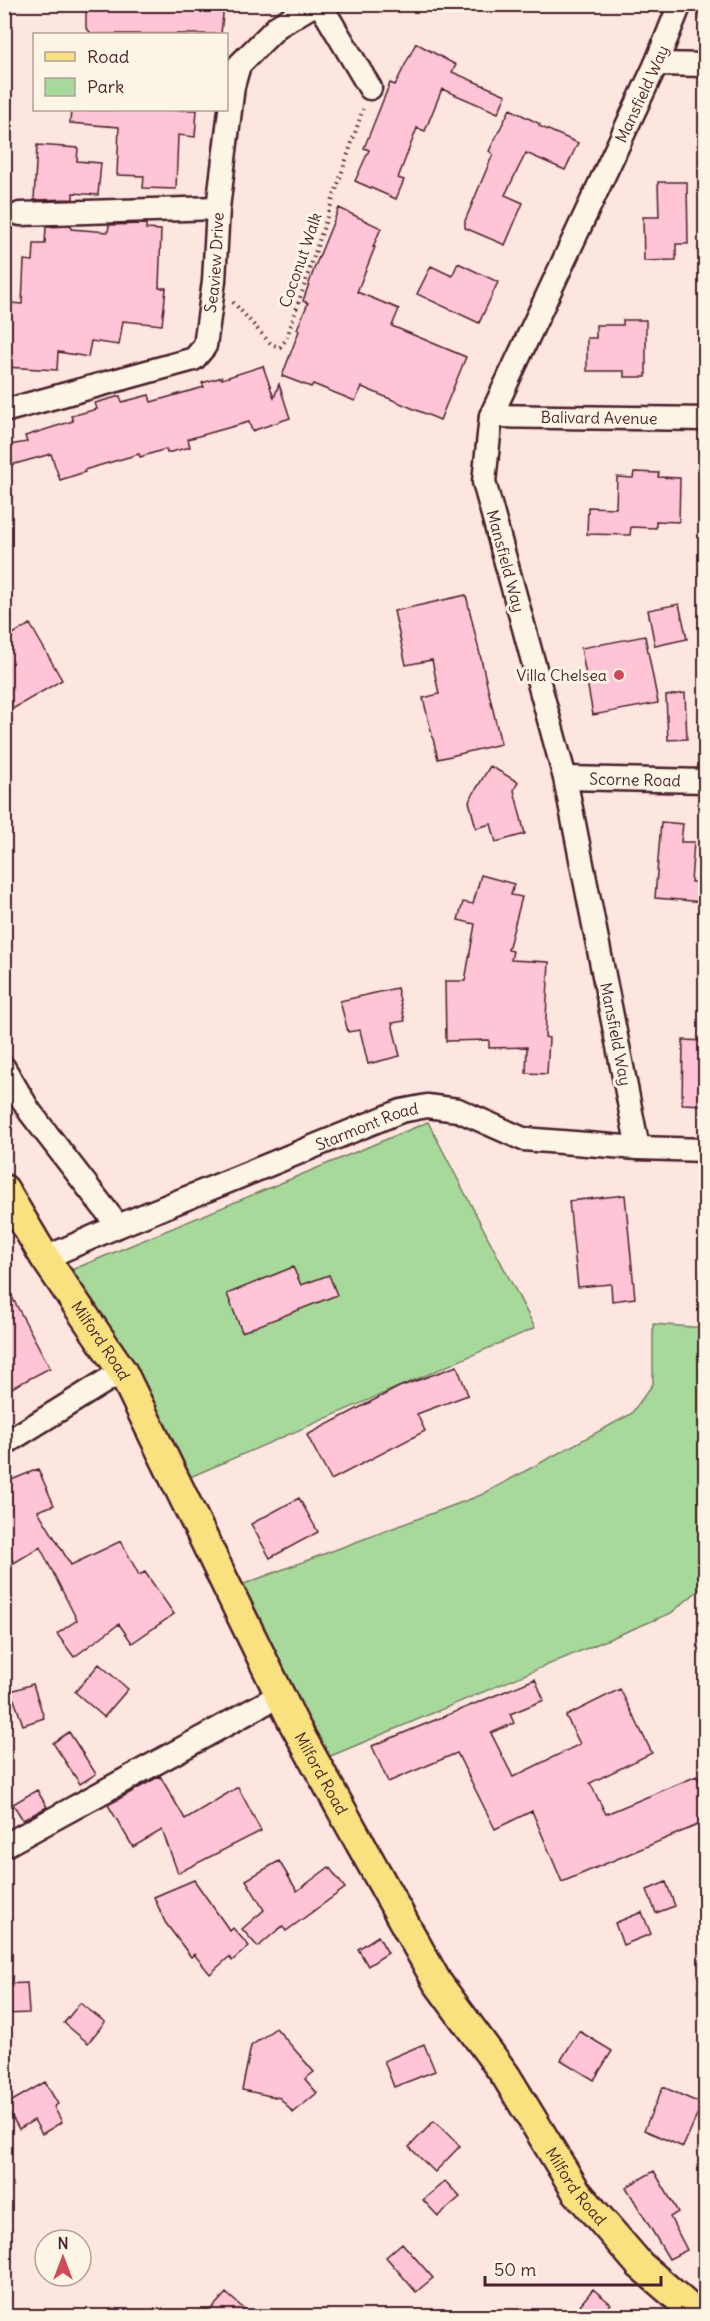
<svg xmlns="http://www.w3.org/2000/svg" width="710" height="2321" viewBox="0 0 710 2321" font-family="Delius,sans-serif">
<rect width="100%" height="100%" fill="#fde6e0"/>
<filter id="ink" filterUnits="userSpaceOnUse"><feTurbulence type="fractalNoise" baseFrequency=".0167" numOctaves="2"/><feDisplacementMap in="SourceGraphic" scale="12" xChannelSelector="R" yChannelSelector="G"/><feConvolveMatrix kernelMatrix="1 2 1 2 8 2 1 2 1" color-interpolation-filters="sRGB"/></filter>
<g filter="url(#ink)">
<path fill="#a6d99a" stroke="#787c62" stroke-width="1.5" d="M 428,1122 L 535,1328 L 174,1484 L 62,1274 Z
M 653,1324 L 705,1328 L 705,1585 L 671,1613 L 326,1758 L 236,1587 L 481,1495 L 631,1414 L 653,1384 Z"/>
<path fill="#ffc4d5" stroke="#4a1f2b" stroke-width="1.5" d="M 86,4 L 224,4 L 221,34 L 92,34 L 86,28 Z
M 416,43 L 456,65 L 452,72 L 506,95 L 498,113 L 442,89 L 425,131 L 417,128 L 398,178 L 404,180 L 396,199 L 355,181 L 369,150 L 364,148 L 390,83 L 395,85 Z
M 510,109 L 540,124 L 539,126 L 578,143 L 565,170 L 526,153 L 505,195 L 523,203 L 505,245 L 465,228 L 465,221 L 493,154 L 489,151 Z
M 71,110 L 197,110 L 195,137 L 178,135 L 176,189 L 143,188 L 144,176 L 117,175 L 119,127 L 70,123 Z
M 37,145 L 78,148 L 77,161 L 101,163 L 98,195 L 73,193 L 73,199 L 34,200 Z
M 658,182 L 687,182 L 688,244 L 676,244 L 676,260 L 644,261 L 643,217 L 659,217 Z
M 339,208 L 381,228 L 373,247 L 375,247 L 357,292 L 399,309 L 392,326 L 466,357 L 440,420 L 362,387 L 355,401 L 313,384 L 311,387 L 282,376 L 299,331 L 297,329 L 308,303 L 303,301 L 314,269 Z
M 146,224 L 146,229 L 161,230 L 159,288 L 166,288 L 162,325 L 123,321 L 119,345 L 91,341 L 88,357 L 58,352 L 57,370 L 4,367 L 4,314 L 10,315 L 11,303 L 22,304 L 24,260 L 33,261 L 34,244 L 45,244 L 46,227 L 71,226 L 71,229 L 108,232 L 109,225 Z
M 458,263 L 498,282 L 479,323 L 417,294 L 431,266 L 452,276 Z
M 623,320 L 646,320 L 646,377 L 624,377 L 624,371 L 587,371 L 587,338 L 596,338 L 596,325 L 623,325 Z
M 263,366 L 274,398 L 279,384 L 290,418 L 252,431 L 249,422 L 188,439 L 190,447 L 167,453 L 166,449 L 140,457 L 139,454 L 84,470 L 85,472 L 60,480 L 51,454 L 4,467 L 4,446 L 27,442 L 25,436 L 73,421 L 71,416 L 97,409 L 95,403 L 120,396 L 122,402 L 149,395 L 151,402 L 204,387 L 202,383 L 222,377 L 222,379 Z
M 634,472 L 659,473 L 658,477 L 680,478 L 679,522 L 656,521 L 656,528 L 631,527 L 630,535 L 587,534 L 588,507 L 616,508 L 617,477 L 633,478 Z
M 466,595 L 501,744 L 438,759 L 423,698 L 439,694 L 432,660 L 406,665 L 394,611 Z
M 679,604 L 687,639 L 655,646 L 648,610 Z
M 30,624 L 62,680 L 4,714 L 4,639 Z
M 645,636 L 658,703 L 593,715 L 581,648 Z
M 685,693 L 687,739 L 668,740 L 666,696 Z
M 490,766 L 518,782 L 514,790 L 525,834 L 496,842 L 491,824 L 476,828 L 469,801 Z
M 661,822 L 683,824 L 681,842 L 694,842 L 691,882 L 705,882 L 705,902 L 655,898 Z
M 481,875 L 514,884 L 511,895 L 522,897 L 508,950 L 513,951 L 511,960 L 549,962 L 545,1037 L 549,1038 L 547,1074 L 526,1073 L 527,1047 L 489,1048 L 489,1040 L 446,1041 L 445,981 L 465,981 L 475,924 L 458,920 L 463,902 L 473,904 Z
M 397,988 L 405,1021 L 392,1023 L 400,1056 L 368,1064 L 360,1030 L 348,1032 L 340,1001 Z
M 683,1040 L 705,1041 L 705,1105 L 682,1104 Z
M 625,1195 L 635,1298 L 612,1301 L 611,1284 L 578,1287 L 569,1201 Z
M 293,1267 L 301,1285 L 329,1275 L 337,1295 L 242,1332 L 227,1294 Z
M 4,1282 L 50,1368 L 4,1392 Z
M 457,1366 L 468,1395 L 417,1414 L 425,1431 L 331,1480 L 307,1435 L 399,1387 Z
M 38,1469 L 54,1505 L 38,1511 L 71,1565 L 121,1541 L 139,1575 L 145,1572 L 174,1614 L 132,1643 L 119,1624 L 74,1657 L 57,1634 L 77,1620 L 40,1547 L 14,1563 L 4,1547 L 4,1483 Z
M 299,1498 L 318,1532 L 270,1558 L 251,1524 Z
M 99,1664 L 128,1689 L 104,1717 L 75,1692 Z
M 535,1679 L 544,1700 L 510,1714 L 514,1723 L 491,1733 L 513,1777 L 580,1744 L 566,1716 L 620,1689 L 652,1753 L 590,1783 L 606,1814 L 697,1776 L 705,1795 L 705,1822 L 562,1882 L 532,1811 L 495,1829 L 457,1753 L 388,1782 L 372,1746 Z
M 33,1684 L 44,1718 L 23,1725 L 11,1691 Z
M 69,1732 L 96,1774 L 80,1784 L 53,1743 Z
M 160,1776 L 185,1819 L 238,1787 L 261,1831 L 178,1873 L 162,1830 L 133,1847 L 108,1805 Z
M 37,1790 L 47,1807 L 23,1820 L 13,1804 Z
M 279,1861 L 297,1891 L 329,1867 L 345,1888 L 286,1931 L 282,1926 L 258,1947 L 242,1929 L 264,1910 L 246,1880 Z
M 194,1880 L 230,1931 L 233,1928 L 249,1946 L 232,1961 L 229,1957 L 210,1974 L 194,1954 L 191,1957 L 165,1922 L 154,1897 Z
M 666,1882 L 675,1906 L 656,1913 L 647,1890 Z
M 642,1912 L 651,1934 L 623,1945 L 615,1923 Z
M 378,1936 L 388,1953 L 368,1966 L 358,1949 Z
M 27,1983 L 29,2013 L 4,2014 L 4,1984 Z
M 80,2003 L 105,2022 L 88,2043 L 64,2023 Z
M 276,2028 L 314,2072 L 305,2079 L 317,2093 L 293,2113 L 280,2098 L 242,2090 L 251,2046 Z
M 579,2031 L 612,2051 L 594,2080 L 561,2060 Z
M 424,2044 L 435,2071 L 394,2087 L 384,2061 Z
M 45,2082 L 58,2104 L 54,2107 L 62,2122 L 42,2134 L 34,2120 L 19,2129 L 5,2105 Z
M 663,2087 L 702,2104 L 683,2147 L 644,2130 Z
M 434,2121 L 460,2146 L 435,2172 L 409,2147 Z
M 654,2171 L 678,2212 L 670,2217 L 687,2250 L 669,2259 L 626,2187 Z
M 445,2181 L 460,2197 L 438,2216 L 423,2200 Z
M 402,2243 L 433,2278 L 416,2292 L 386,2257 Z
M 593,2289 L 611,2304 L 600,2316 L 575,2316 L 583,2308 L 580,2305 Z
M 226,2293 L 252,2316 L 205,2316 Z"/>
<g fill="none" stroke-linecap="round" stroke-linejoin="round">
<defs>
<g id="minor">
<path d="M 320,4 L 370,88"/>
<path d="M 656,64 L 706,65"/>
<path d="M 20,214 L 218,208"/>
<path id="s1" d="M 4,411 L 194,359 L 205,346 L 214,281 L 218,208 L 233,86 L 239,65 L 278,26 L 315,4"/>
<path id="s2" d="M 491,416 L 706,419"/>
<path id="s3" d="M 565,778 L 706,781"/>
<path d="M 4,1068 L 30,1112 L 118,1226"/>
<path id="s4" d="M 638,1148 L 565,778 L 484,482 L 491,416 L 656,64 L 680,4"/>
<path id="s5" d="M 45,1258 L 118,1226 L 401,1111 L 427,1106 L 458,1110 L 523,1139 L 638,1148 L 706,1150"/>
<path d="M 4,1444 L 122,1371"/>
<path d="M 4,1846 L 280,1695"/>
</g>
<g id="major">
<path id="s6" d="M 4,1189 L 45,1258 L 122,1371 L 294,1724 L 437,1982 L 506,2076 L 576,2191 L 640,2265 L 699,2316"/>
</g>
</defs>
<use href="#minor" stroke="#4a1f2b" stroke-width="27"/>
<use href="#major" stroke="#4a1f2b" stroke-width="33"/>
<path stroke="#4a1f2b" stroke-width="4" stroke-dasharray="1.5 4.5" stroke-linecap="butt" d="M 233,302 L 271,344 L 280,347 L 286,340 L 363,109"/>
<use href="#minor" stroke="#fcf5e5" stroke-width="22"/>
<use href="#major" stroke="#fae180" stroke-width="28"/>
</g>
</g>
<circle fill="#d1495b" stroke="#fcf5e5" stroke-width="2" cx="619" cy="675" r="6"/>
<g text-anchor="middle" stroke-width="6" stroke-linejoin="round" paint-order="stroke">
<g font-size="16" fill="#4a1f2b" stroke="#fcf5e5">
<text dy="6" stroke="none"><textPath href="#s4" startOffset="1106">Mansfield Way</textPath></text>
<text transform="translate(300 260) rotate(-71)" y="6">Coconut Walk</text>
<text dy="6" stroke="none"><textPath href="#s1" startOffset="298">Seaview Drive</textPath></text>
<text dy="6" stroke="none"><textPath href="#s2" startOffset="108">Balivard Avenue</textPath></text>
<text transform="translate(506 561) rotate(75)" y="6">Mansfield Way</text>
<text dy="6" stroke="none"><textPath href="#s3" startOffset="70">Scorne Road</textPath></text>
<text transform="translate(616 1034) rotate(79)" y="6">Mansfield Way</text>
<text dy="6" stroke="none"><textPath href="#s5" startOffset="348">Starmont Road</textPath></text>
<text dy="6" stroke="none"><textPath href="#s6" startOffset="180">Milford Road</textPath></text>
<text dy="6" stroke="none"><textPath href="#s6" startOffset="666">Milford Road</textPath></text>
<text dy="6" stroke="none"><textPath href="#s6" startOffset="1152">Milford Road</textPath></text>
</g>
<g font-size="16" fill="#4a1f2b" stroke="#fcf5e5" text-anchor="end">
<text x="607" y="681">Villa Chelsea</text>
</g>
</g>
<rect width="710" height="2321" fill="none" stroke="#fcf5e5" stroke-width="24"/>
<rect x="12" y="12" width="686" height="2297" fill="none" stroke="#4a1f2b" stroke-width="2" filter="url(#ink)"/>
<rect x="33" y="33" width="195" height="78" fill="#fcf5e5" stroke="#b59f9b" stroke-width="1.5"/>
<rect x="45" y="52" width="30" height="9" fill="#fae180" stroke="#b59f9b" stroke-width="1.5"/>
<text x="87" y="63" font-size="18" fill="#4a1f2b">Road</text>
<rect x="45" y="78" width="30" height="18" fill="#a6d99a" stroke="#b59f9b" stroke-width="1.5"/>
<text x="87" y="93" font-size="18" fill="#4a1f2b">Park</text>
<g transform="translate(63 2258)"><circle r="28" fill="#fcf5e5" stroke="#b59f9b" stroke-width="1.5"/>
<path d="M0-4.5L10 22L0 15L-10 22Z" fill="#d1495b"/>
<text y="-9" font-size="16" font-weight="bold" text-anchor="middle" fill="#4a1f2b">N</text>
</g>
<path d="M485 2276v9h176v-9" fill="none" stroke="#4a1f2b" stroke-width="3"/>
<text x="494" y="2276" font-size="18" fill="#4a1f2b" stroke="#fcf5e5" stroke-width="4.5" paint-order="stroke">50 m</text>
</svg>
